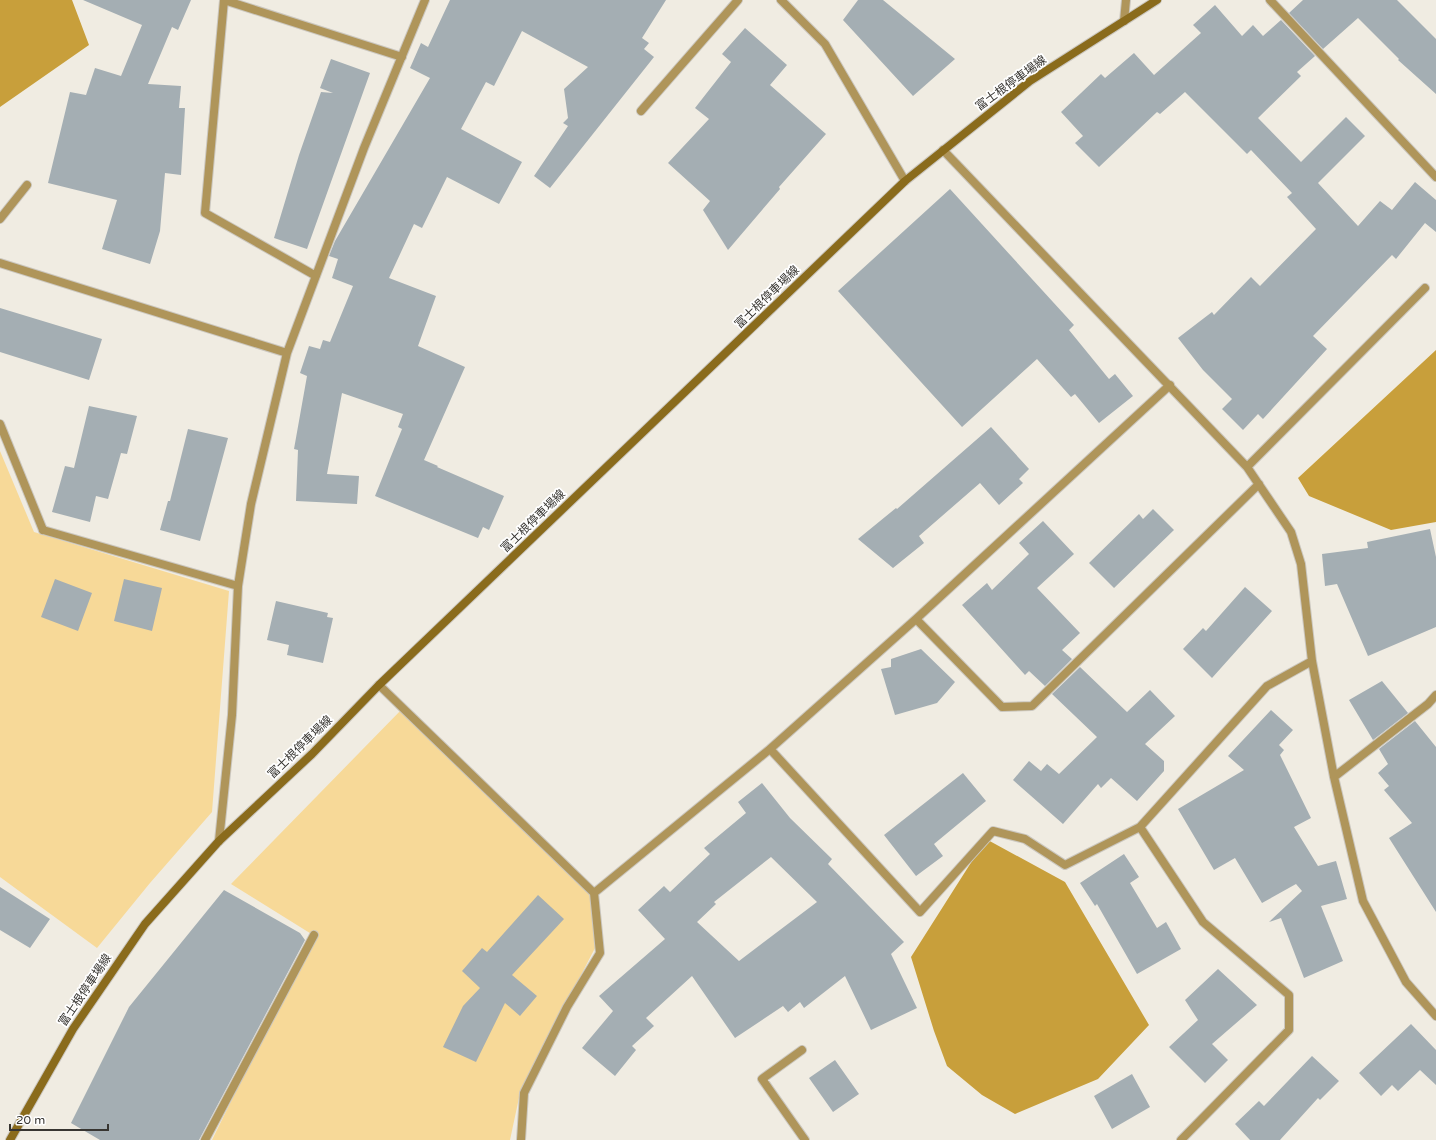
<svg xmlns="http://www.w3.org/2000/svg" width="1436" height="1140" font-family="'Varela Round','Noto Sans JP',sans-serif">
  <style>
    .green { fill: #f7d998 }
    .forest { fill: #c89f3b }
    .building { fill: #a4aeb3; fill-rule: evenodd }
    .lines { fill: none; stroke-linecap: round; stroke-linejoin: round }
    .lane-casing { stroke: #cbc7bf; stroke-width: 10 }
    .street-casing { stroke: #cbc7bf; stroke-width: 10 }
    .secondary-casing { stroke: #cbc7bf; stroke-width: 10 }
    .lane { stroke: #af955a; stroke-width: 8 }
    .street { stroke: #af955a; stroke-width: 8 }
    .secondary { stroke: #8a6b1c; stroke-width: 8 }
    .labels { text-anchor: middle; stroke-width: 3.5; stroke-linejoin: round; paint-order: stroke }
    .street-label { font-size: 12px; fill: #373531; stroke: #fff }
  </style>
  <rect width="100%" height="100%" fill="#f0ece2"/>
  <!-- green -->
  <path class="green" d="M 0,451 L 34,532 L 229,591 L 212,812 L 150,883 L 97,948 L 0,877 Z
    M 403,708 L 594,893 L 595,948 L 520,1093 L 510,1140 L 212,1140 L 313,935 L 231,884 Z"/>
  <!-- forest -->
  <path class="forest" d="M 0,0 L 72,0 L 89,45 L 0,107 Z
    M 1436,350 L 1436,522 L 1391,530 L 1309,496 L 1298,478 Z
    M 986,839 L 1065,882 L 1149,1025 L 1098,1079 L 1015,1114 L 982,1095 L 947,1066 L 934,1031 L 911,957 Z"/>
  <!-- building -->
  <path class="building" d="M 83,0 L 191,0 L 178,30 L 172,27 L 148,84 L 181,86 L 179,108 L 185,108 L 181,175 L 165,173 L 160,231 L 150,264 L 102,249 L 117,200 L 48,183 L 70,92 L 86,95 L 95,68 L 121,76 L 142,25 Z
    M 450,0 L 666,0 L 642,38 L 649,43 L 644,49 L 654,57 L 550,188 L 534,176 L 568,126 L 563,123 L 568,118 L 564,89 L 588,67 L 522,31 L 494,86 L 486,82 L 461,129 L 522,162 L 499,204 L 447,177 L 422,228 L 414,224 L 389,278 L 436,296 L 418,346 L 465,367 L 424,460 L 438,466 L 437,467 L 504,496 L 489,530 L 483,527 L 478,538 L 375,496 L 402,429 L 398,427 L 403,414 L 342,393 L 327,474 L 359,476 L 357,504 L 296,501 L 298,450 L 294,449 L 307,376 L 300,373 L 309,346 L 320,349 L 323,340 L 330,342 L 353,286 L 332,278 L 338,259 L 329,256 L 335,241 L 430,78 L 410,68 L 421,43 L 428,47 Z
    M 858,0 L 883,0 L 955,59 L 913,96 L 843,20 Z
    M 1303,0 L 1397,0 L 1436,39 L 1436,94 L 1398,60 L 1399,59 L 1358,18 L 1323,49 L 1289,13 Z
    M 1215,5 L 1242,36 L 1253,25 L 1263,36 L 1281,20 L 1315,56 L 1297,72 L 1301,76 L 1258,118 L 1301,162 L 1346,117 L 1365,136 L 1318,183 L 1358,226 L 1380,201 L 1392,210 L 1415,182 L 1436,200 L 1436,232 L 1425,223 L 1396,259 L 1392,255 L 1313,336 L 1327,349 L 1263,419 L 1258,414 L 1243,430 L 1222,409 L 1232,399 L 1203,370 L 1178,338 L 1212,312 L 1214,315 L 1251,277 L 1260,286 L 1316,229 L 1287,197 L 1292,193 L 1251,150 L 1247,154 L 1185,92 L 1160,114 L 1157,112 L 1099,167 L 1075,143 L 1083,136 L 1061,112 L 1101,74 L 1105,78 L 1134,53 L 1154,75 L 1201,33 L 1193,25 Z
    M 745,28 L 787,65 L 770,85 L 826,134 L 779,187 L 780,189 L 728,250 L 703,210 L 710,201 L 668,163 L 709,119 L 695,108 L 731,62 L 722,54 Z
    M 331,59 L 370,73 L 307,249 L 274,238 L 299,155 L 321,92 L 333,93 L 320,88 Z
    M 950,189 L 1074,325 L 1069,330 L 1109,379 L 1115,374 L 1133,396 L 1099,423 L 1075,394 L 1071,397 L 1037,359 L 962,427 L 838,291 Z
    M 0,308 L 102,339 L 89,380 L 0,352 Z
    M 89,406 L 137,416 L 127,454 L 121,453 L 108,499 L 96,496 L 90,522 L 52,512 L 65,466 L 74,468 Z
    M 991,427 L 1029,469 L 1019,479 L 1023,483 L 999,505 L 980,483 L 919,536 L 924,543 L 893,568 L 858,539 L 896,508 L 897,509 Z
    M 188,429 L 228,438 L 200,541 L 160,530 L 168,501 L 170,501 Z
    M 1153,509 L 1174,530 L 1114,588 L 1089,563 L 1139,514 L 1143,519 Z
    M 1043,521 L 1074,554 L 1037,588 L 1080,633 L 1062,650 L 1072,659 L 1045,686 L 1029,671 L 1025,675 L 962,605 L 987,583 L 992,590 L 1029,554 L 1019,543 Z
    M 1430,529 L 1436,557 L 1436,627 L 1368,656 L 1337,584 L 1325,586 L 1322,554 L 1368,548 L 1367,542 Z
    M 55,579 L 92,593 L 78,631 L 41,617 Z
    M 124,579 L 162,588 L 152,631 L 114,621 Z
    M 1245,587 L 1272,611 L 1212,678 L 1183,649 L 1203,628 L 1206,631 Z
    M 276,601 L 328,613 L 327,617 L 333,618 L 323,663 L 287,655 L 289,645 L 267,640 Z
    M 921,649 L 955,682 L 937,703 L 895,715 L 881,669 L 891,667 L 891,659 Z
    M 1080,667 L 1127,712 L 1150,690 L 1175,716 L 1145,744 L 1164,761 L 1164,771 L 1137,801 L 1111,778 L 1101,788 L 1098,784 L 1063,824 L 1013,780 L 1029,761 L 1041,771 L 1047,764 L 1059,774 L 1097,737 L 1052,694 Z
    M 1382,681 L 1408,713 L 1373,740 L 1349,700 Z
    M 1271,710 L 1293,730 L 1279,745 L 1284,750 L 1280,755 L 1311,818 L 1294,827 L 1318,866 L 1336,861 L 1347,899 L 1321,906 L 1343,961 L 1304,978 L 1281,918 L 1269,922 L 1302,891 L 1296,884 L 1262,903 L 1235,858 L 1214,870 L 1178,809 L 1244,770 L 1228,756 Z
    M 1415,721 L 1436,747 L 1436,912 L 1389,838 L 1412,823 L 1384,790 L 1389,786 L 1378,773 L 1388,764 L 1379,749 Z
    M 963,773 L 986,801 L 934,844 L 943,856 L 916,876 L 884,835 Z
    M 762,783 L 790,818 L 832,859 L 828,864 L 904,942 L 891,954 L 917,1008 L 871,1030 L 845,976 L 804,1008 L 800,1002 L 788,1012 L 783,1006 L 735,1038 L 692,976 L 646,1018 L 654,1026 L 632,1046 L 636,1050 L 615,1076 L 582,1048 L 613,1011 L 599,996 L 665,939 L 638,910 L 664,886 L 670,892 L 710,854 L 704,848 L 746,813 L 738,802 ZM 771,857 L 817,902 L 739,961 L 697,922 L 716,904 L 714,902 Z
    M 1124,854 L 1139,877 L 1130,883 L 1157,928 L 1166,922 L 1181,949 L 1137,974 L 1097,904 L 1095,906 L 1080,883 Z
    M 0,887 L 50,919 L 30,948 L 0,930 Z
    M 224,890 L 300,933 L 305,940 L 199,1140 L 100,1140 L 71,1123 L 129,1007 Z
    M 538,895 L 564,919 L 512,975 L 537,996 L 520,1016 L 505,1003 L 476,1062 L 443,1047 L 463,1006 L 480,988 L 462,971 L 482,948 L 487,952 Z
    M 1218,969 L 1257,1005 L 1212,1044 L 1228,1060 L 1205,1083 L 1169,1047 L 1198,1020 L 1185,1000 Z
    M 1411,1024 L 1436,1050 L 1436,1085 L 1420,1070 L 1398,1091 L 1392,1085 L 1381,1096 L 1359,1073 Z
    M 1312,1056 L 1339,1081 L 1320,1100 L 1318,1098 L 1280,1140 L 1250,1140 L 1235,1124 L 1259,1101 L 1264,1106 Z
    M 835,1060 L 859,1094 L 833,1112 L 809,1078 Z
    M 1132,1074 L 1150,1107 L 1112,1129 L 1094,1096 Z"/>
  <g class="lines">
    <!-- lane casing -->
    <g class="lane-casing">
      <path id="lane" d="M 0,219 L 27,185
        M 0,424 L 43,530
        M 205,1140 L 314,935"/>
    </g>
    <!-- street casing -->
    <g class="street-casing">
      <path id="street" d="M 781,0 L 825,44 L 905,181
        M 1270,0 L 1436,177
        M 1124,21 L 1126,0
        M 641,111 L 738,0
        M 943,150 L 1247,467 L 1291,532 L 1301,564 L 1312,661 L 1334,777 L 1363,901 L 1406,982 L 1436,1016
        M 0,263 L 287,353
        M 316,276 L 205,213 L 224,0 L 402,57
        M 1247,467 L 1425,288
        M 43,530 L 238,586
        M 916,619 L 1002,707 L 1032,706 L 1259,484
        M 379,685 L 594,893 L 600,953 L 567,1007 L 524,1093 L 521,1140
        M 770,749 L 920,912 L 993,831 L 1025,839 L 1065,865 L 1140,827
        M 1334,777 L 1428,704 L 1436,695
        M 219,841 L 232,715 L 238,586 L 251,504 L 287,353 L 364,148 L 425,0
        M 594,893 L 770,749 L 916,619 L 1170,385
        M 802,1050 L 762,1079 L 805,1140
        M 1181,1140 L 1289,1030 L 1289,995 L 1203,922 L 1140,827 L 1267,686 L 1312,661"/>
    </g>
    <!-- secondary casing -->
    <g class="secondary-casing">
      <path id="secondary" d="M 10,1140 L 73,1029 L 145,924 L 219,841 L 312,754 L 379,685 L 905,181 L 1030,81 L 1157,0"/>
    </g>
    <!-- lane -->
    <use href="#lane" class="lane"/>
    <!-- street -->
    <use href="#street" class="street"/>
    <!-- secondary -->
    <use href="#secondary" class="secondary"/>
  </g>
  <g class="labels">
    <!-- street labels -->
    <g class="street-label">
      <text transform="translate(1011 83) rotate(-36)" y="4">富士根停車場線</text>
      <text transform="translate(767 297) rotate(-44)" y="4">富士根停車場線</text>
      <text transform="translate(533 521) rotate(-44)" y="4">富士根停車場線</text>
      <text transform="translate(300 747) rotate(-44)" y="4">富士根停車場線</text>
      <text transform="translate(85 990) rotate(-56)" y="4">富士根停車場線</text>
    </g>
  </g>
  <!-- scale -->
  <path d="M10 1124v6h98v-6" fill="none" stroke="#373531" stroke-width="2"/>
  <text x="16" y="1124" font-size="12" fill="#373531" stroke="#ffffff" stroke-width="3" paint-order="stroke">20 m</text>
</svg>
